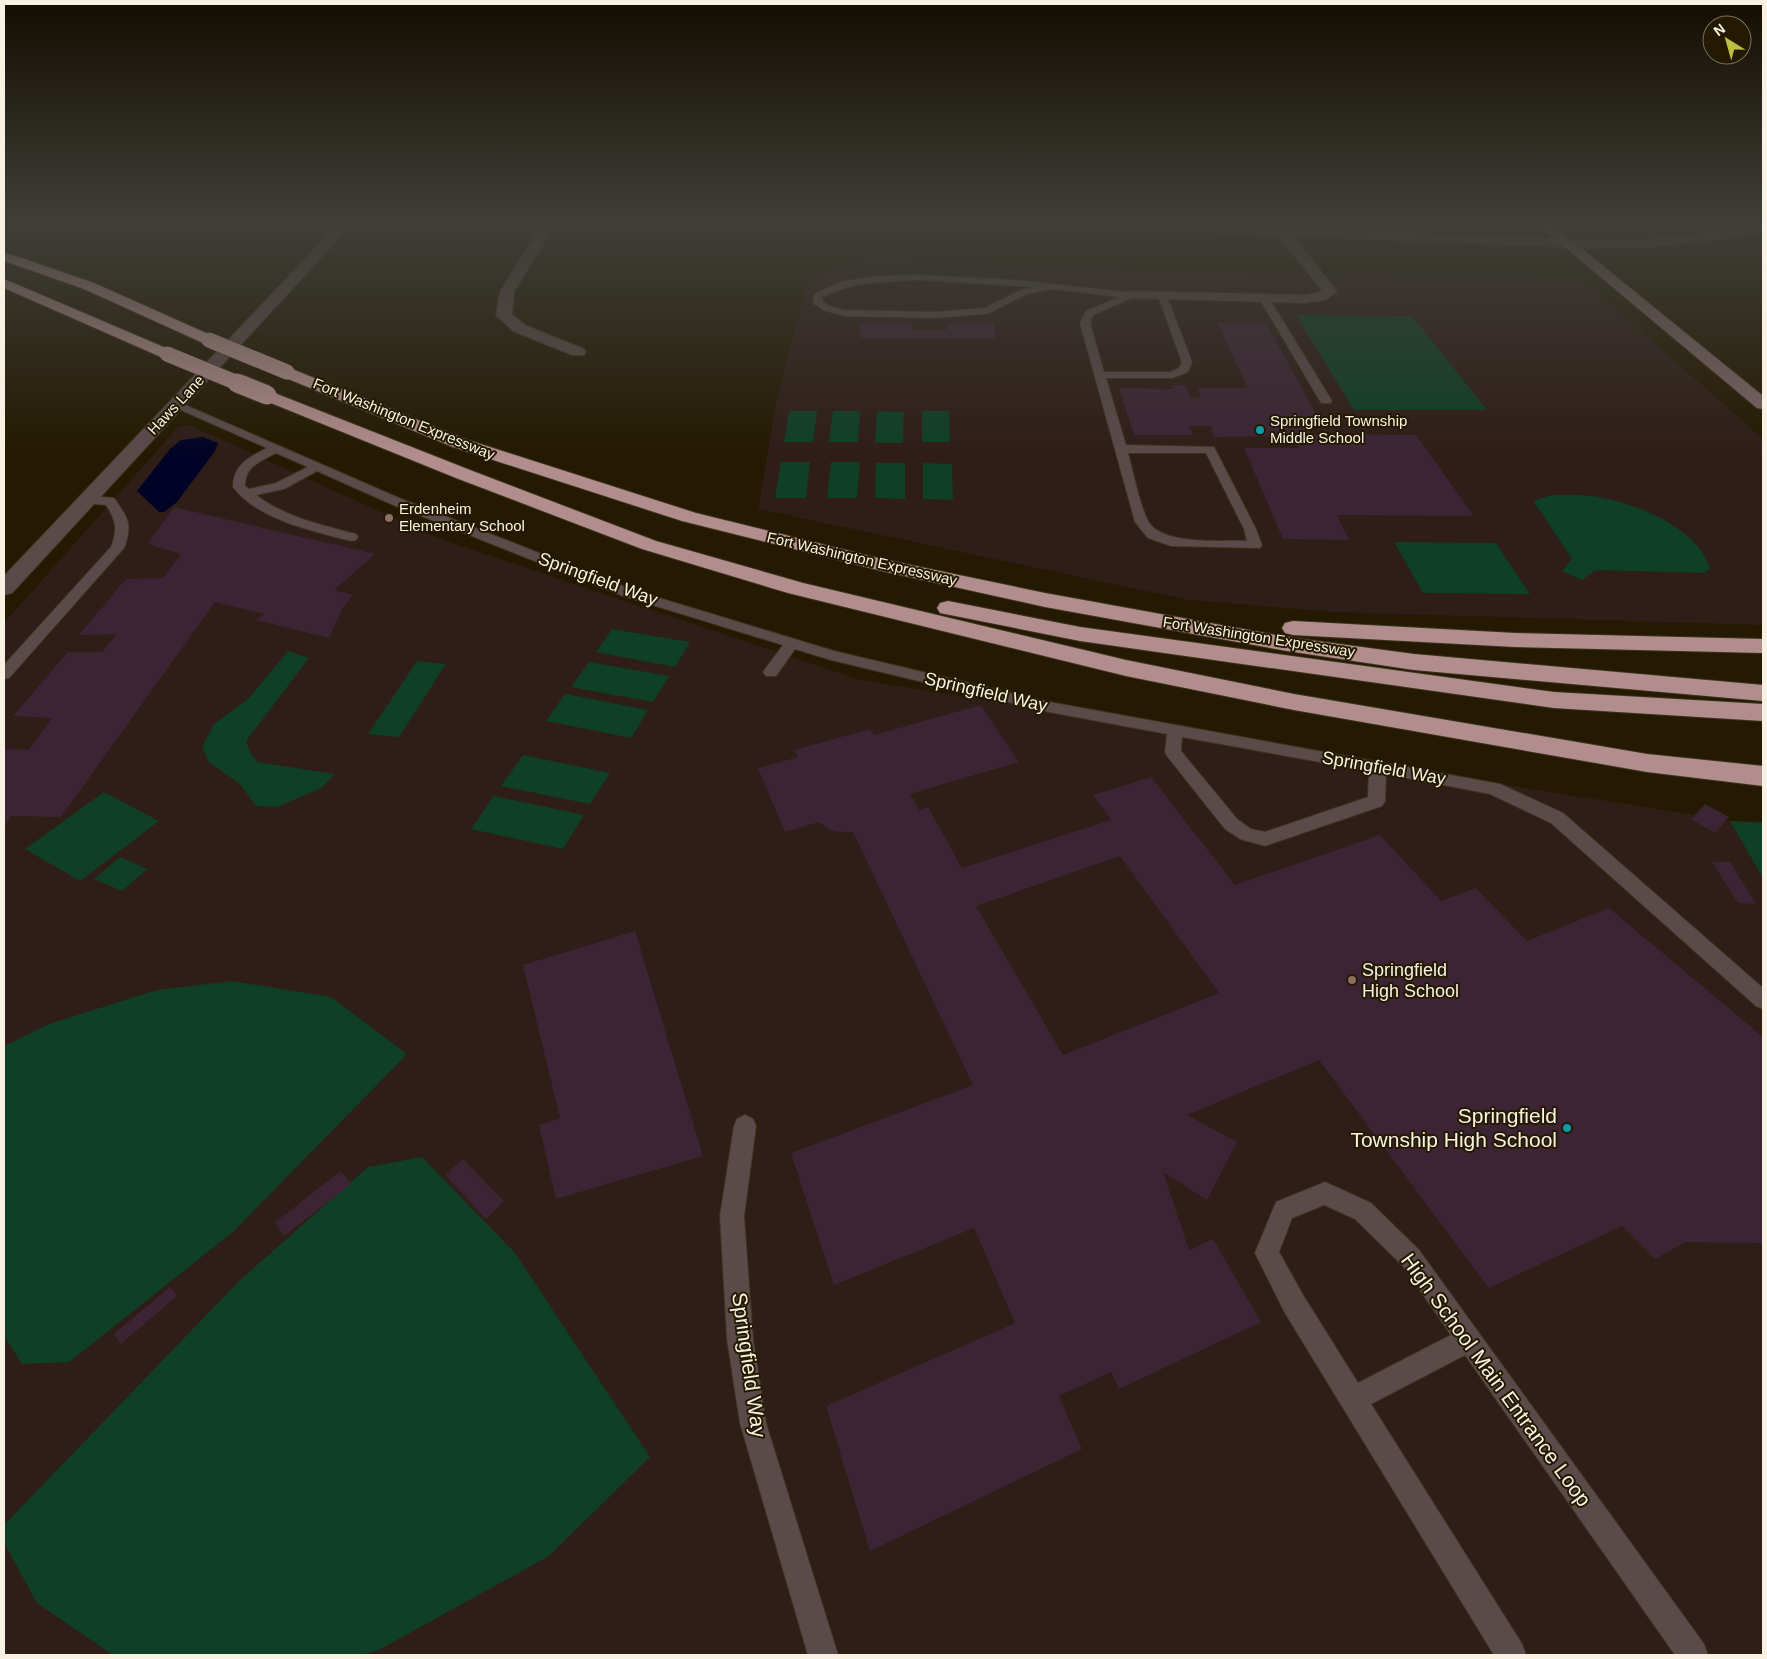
<svg xmlns="http://www.w3.org/2000/svg" width="1767" height="1659" font-family="Arial,sans-serif">
  <style>
    .education { fill: #2f1d18 }
    .green { fill: #0f3f27 }
    .water { fill: #000325 }
    .building { fill: #3c2434; fill-rule: evenodd }
    .lines { fill: none; stroke-linecap: round; stroke-linejoin: round }
    .lane-casing { stroke: #3e341c; stroke-width: 2 }
    .street-casing { stroke: #3e341c; stroke-width: 2 }
    .secondary-casing { stroke: #3e341c; stroke-width: 2 }
    .highway-casing { stroke: #3e341c; stroke-width: 2 }
    .lane { fill: #5a4b4b; fill-rule: evenodd }
    .street { fill: #5a4b4b; fill-rule: evenodd }
    .secondary { fill: #7d6666; fill-rule: evenodd }
    .highway { fill: #b18d8d; fill-rule: evenodd }
    .highway-bridge-far1-casing { stroke: #3e341c; stroke-width: 16; stroke-linecap: butt }
    .highway-bridge-casing { stroke: #3e341c; stroke-width: 21; stroke-linecap: butt }
    .highway-bridge-far1 { stroke: #b18d8d; stroke-width: 15 }
    .highway-bridge { stroke: #b18d8d; stroke-width: 19 }
    .culture-dot { fill: #0f9aa8; stroke: #241a01; stroke-width: 2 }
    .education-dot { fill: #8d6e63; stroke: #241a01; stroke-width: 2 }
    .labels { text-anchor: middle; stroke-width: 4; stroke-linejoin: round; paint-order: stroke }
    .far-street-label { font-size: 15px; fill: #f9f2e2; stroke: #241a01 }
    .far-poi-label { font-size: 15px; fill: #f9f2e2; stroke: #241a01; text-anchor: start }
    .street-label { font-size: 18px; fill: #f9f2e2; stroke: #241a01 }
    .poi-label { font-size: 18px; fill: #f9f2e2; stroke: #241a01; text-anchor: start }
    .near-poi-label { font-size: 21px; fill: #f9f2e2; stroke: #241a01; text-anchor: end }
    .near-street-label { font-size: 21px; fill: #f9f2e2; stroke: #241a01 }
  </style>
  <rect width="100%" height="100%" fill="#241a01"/>
  <!-- education -->
  <path class="education" d="M 870,255 L 1164,271 L 1578,276 L 1763,439 L 1763,625 L 1331,612 L 1189,600 L 758,509 L 776,403 L 809,277 Z
    M 189,425 L 443,540 L 857,679 L 1730,821 L 1763,822 L 1763,1655 L 4,1655 L 4,623 L 178,427 Z"/>
  <!-- green -->
  <path class="green" d="M 1296,315 L 1412,316 L 1487,410 L 1354,410 Z
    M 789,411 L 817,411 L 813,442 L 784,442 Z
    M 833,411 L 860,411 L 858,442 L 829,442 Z
    M 877,411 L 904,412 L 903,443 L 875,443 Z
    M 922,411 L 949,411 L 950,442 L 922,442 Z
    M 781,462 L 810,462 L 806,498 L 775,498 Z
    M 831,462 L 860,462 L 857,498 L 827,498 Z
    M 876,463 L 905,463 L 905,499 L 875,498 Z
    M 923,463 L 952,464 L 953,500 L 923,499 Z
    M 1552,495 C 1565,495 1578,494 1591,496 C 1631,501 1698,526 1710,569 L 1704,573 L 1595,570 L 1582,580 L 1562,571 L 1572,559 L 1534,502 L 1536,500 Z
    M 1394,542 L 1496,543 L 1530,594 L 1423,593 Z
    M 612,629 L 690,642 L 675,667 L 596,652 Z
    M 288,651 L 309,658 L 246,741 L 250,752 L 257,762 L 335,774 L 321,788 L 277,807 L 256,806 L 240,784 L 209,762 L 202,747 L 214,724 L 249,698 Z
    M 417,661 L 446,664 L 399,737 L 368,734 Z
    M 589,662 L 669,676 L 653,702 L 571,687 Z
    M 565,694 L 648,710 L 631,738 L 546,721 Z
    M 523,755 L 610,773 L 590,804 L 501,786 Z
    M 104,792 L 159,821 L 80,881 L 25,849 Z
    M 494,796 L 584,815 L 563,849 L 471,829 Z
    M 1730,821 L 1763,823 L 1763,878 Z
    M 120,857 L 147,869 L 122,891 L 94,879 Z
    M 232,981 L 331,997 L 407,1054 L 233,1232 L 69,1362 L 22,1364 L 4,1336 L 4,1046 L 49,1024 L 157,990 Z
    M 422,1157 L 515,1253 L 650,1457 L 549,1556 L 377,1651 L 359,1655 L 113,1655 L 37,1603 L 4,1543 L 4,1525 L 239,1281 L 368,1167 Z"/>
  <!-- water -->
  <path class="water" d="M 203,437 L 218,443 L 215,451 L 177,502 L 164,512 L 159,512 L 137,491 L 170,449 L 181,440 Z"/>
  <!-- building -->
  <path class="building" d="M 860,323 L 912,323 L 912,330 L 948,330 L 947,323 L 994,323 L 996,339 L 859,338 Z
    M 1217,323 L 1266,323 L 1321,423 L 1303,423 L 1311,434 L 1416,435 L 1474,516 L 1337,515 L 1349,540 L 1283,539 L 1244,448 L 1299,448 L 1294,436 L 1213,437 L 1211,426 L 1189,426 L 1193,435 L 1134,435 L 1119,388 L 1173,389 L 1172,385 L 1186,385 L 1191,398 L 1201,398 L 1197,388 L 1248,388 Z
    M 174,507 L 375,554 L 334,590 L 353,595 L 343,607 L 329,638 L 256,620 L 264,614 L 215,602 L 61,817 L 11,816 L 4,827 L 4,749 L 29,750 L 52,718 L 13,716 L 68,652 L 102,652 L 117,634 L 79,635 L 126,579 L 163,578 L 181,554 L 148,544 Z
    M 981,705 L 1019,762 L 910,794 L 919,810 L 928,807 L 962,868 L 1111,820 L 1093,795 L 1151,777 L 1235,885 L 1380,835 L 1441,901 L 1476,888 L 1527,941 L 1609,908 L 1763,1037 L 1763,1243 L 1685,1242 L 1655,1259 L 1622,1226 L 1489,1288 L 1319,1060 L 1187,1115 L 1237,1142 L 1207,1200 L 1163,1172 L 1189,1250 L 1213,1239 L 1261,1322 L 1119,1389 L 1111,1372 L 1059,1396 L 1082,1449 L 870,1551 L 826,1406 L 1015,1323 L 974,1228 L 834,1285 L 791,1153 L 973,1085 L 853,832 L 841,832 L 830,830 L 819,822 L 785,832 L 758,768 L 798,757 L 794,750 L 870,729 L 874,735 ZM 1120,856 L 1219,993 L 1063,1055 L 976,906 Z
    M 1705,804 L 1729,817 L 1715,833 L 1691,819 Z
    M 1712,862 L 1730,862 L 1756,904 L 1738,903 Z
    M 635,931 L 703,1156 L 556,1199 L 539,1125 L 560,1118 L 523,965 Z
    M 463,1159 L 504,1201 L 486,1219 L 445,1175 Z
    M 341,1171 L 351,1184 L 284,1236 L 275,1222 Z
    M 170,1287 L 177,1296 L 121,1344 L 114,1334 Z"/>
  <g class="lines">
    <!-- lane casing -->
    <g class="lane-casing">
      <path id="lane" d="M 918,275 L 1016,280 L 1134,293 L 1134,297 L 1093,315 L 1090,323 L 1104,372 L 1170,372 L 1179,368 L 1182,362 L 1158,296 L 1163,293 L 1166,294 L 1192,362 L 1188,372 L 1172,378 L 1106,378 L 1126,445 L 1214,447 L 1256,529 L 1262,545 L 1260,548 L 1171,546 L 1148,538 L 1135,522 L 1080,323 L 1086,311 L 1119,297 L 1053,289 L 1027,294 L 987,314 L 935,318 L 844,316 L 823,310 L 813,303 L 814,294 L 840,282 L 875,276 ZM 918,280 L 1034,287 L 1021,290 L 985,308 L 935,312 L 844,310 L 829,306 L 823,302 L 822,297 C 855,281 883,282 918,280 ZM 1128,453 L 1206,453 L 1244,529 L 1247,541 C 1222,540 1158,546 1147,519 C 1138,499 1134,474 1128,453 Z
        M 1264,295 L 1269,298 L 1332,401 L 1330,403 L 1322,403 L 1320,401 L 1259,298 Z
        M 176,401 L 399,498 L 633,590 L 834,651 L 1049,702 L 1500,784 L 1563,813 L 1763,988 L 1763,1009 L 1756,1006 L 1551,823 L 1490,794 L 1386,774 L 1385,801 L 1382,806 L 1265,846 L 1240,839 L 1225,829 L 1167,756 L 1165,752 L 1167,734 L 1049,712 L 831,660 L 795,649 L 776,676 L 766,676 L 763,672 L 783,645 L 623,596 L 391,504 L 317,471 L 284,489 L 256,495 C 285,517 321,525 356,534 L 358,537 L 356,540 L 351,541 C 313,531 258,520 233,487 C 233,465 249,457 267,448 L 172,406 L 170,404 ZM 276,453 L 308,467 L 276,483 L 249,489 L 245,486 C 245,466 261,461 276,453 ZM 1182,737 L 1369,771 L 1368,797 L 1265,832 L 1251,829 L 1237,819 L 1181,751 Z
        M 89,496 L 114,498 C 128,518 133,524 124,548 L 9,678 L 4,679 L 4,665 L 111,547 C 118,529 116,520 106,505 L 85,503 L 83,500 L 85,497 Z
        M 745,1115 L 753,1119 L 756,1126 L 744,1216 L 753,1339 L 766,1423 L 838,1655 L 808,1655 L 740,1423 L 727,1339 L 720,1216 L 734,1126 L 737,1119 Z
        M 1325,1182 L 1371,1203 L 1419,1250 L 1704,1644 L 1708,1655 L 1675,1655 L 1465,1355 L 1371,1404 L 1522,1644 L 1526,1655 L 1494,1655 L 1285,1313 L 1255,1253 L 1276,1202 ZM 1324,1205 L 1355,1219 L 1403,1266 L 1451,1335 L 1358,1383 L 1303,1295 L 1279,1252 L 1292,1218 Z"/>
    </g>
    <!-- street casing -->
    <g class="street-casing">
      <path id="street" d="M 340,222 L 354,222 L 12,593 L 4,595 L 4,576 Z
        M 543,222 L 556,222 L 514,292 L 512,314 L 525,325 L 584,349 L 586,352 L 584,355 L 572,355 L 513,331 L 496,315 L 500,292 Z
        M 1121,222 L 1193,222 L 1282,228 L 1586,240 L 1648,239 L 1700,234 L 1763,224 L 1763,232 L 1700,242 L 1648,247 L 1586,248 L 1293,236 L 1337,291 L 1326,300 L 1304,303 L 1126,298 L 1124,295 L 1126,292 L 1131,291 L 1304,295 L 1317,293 L 1322,290 L 1278,236 L 1127,226 Z"/>
    </g>
    <!-- secondary casing -->
    <g class="secondary-casing">
      <path id="secondary" d="M 1535,222 L 1549,222 L 1763,396 L 1763,409 L 1757,408 Z"/>
    </g>
    <!-- highway casing -->
    <g class="highway-casing">
      <path id="highway" d="M 4,252 L 94,283 L 215,337 L 217,340 L 215,343 L 203,343 L 84,289 L 4,261 Z
        M 4,279 L 173,351 L 175,354 L 173,357 L 161,357 L 4,288 Z
        M 287,367 L 465,439 L 696,513 L 882,559 L 1045,593 L 1287,637 L 1414,654 L 1763,685 L 1763,701 L 1414,670 L 1287,651 L 1045,607 L 882,571 L 682,521 L 453,447 L 281,376 L 279,372 L 281,368 Z
        M 267,390 L 470,470 L 656,541 L 803,583 L 1126,660 L 1294,694 L 1647,754 L 1763,766 L 1763,786 L 1647,772 L 1294,710 L 1126,676 L 788,593 L 642,549 L 456,478 L 261,399 L 258,395 L 261,391 Z
        M 948,601 L 1080,627 L 1554,692 L 1763,704 L 1763,721 L 1554,708 L 1080,641 L 940,613 L 937,608 L 940,603 Z
        M 1293,621 L 1515,633 L 1763,639 L 1763,653 L 1515,647 L 1293,635 L 1285,633 L 1282,628 L 1285,623 Z"/>
    </g>
    <!-- lane -->
    <use href="#lane" class="lane"/>
    <!-- street -->
    <use href="#street" class="street"/>
    <!-- secondary -->
    <use href="#secondary" class="secondary"/>
    <!-- highway -->
    <use href="#highway" class="highway"/>
    <!-- highway-bridge-far1 casing -->
    <g class="highway-bridge-far1-casing">
      <path id="highway-bridge-far1" d="M 209,340 L 287,372
        M 167,354 L 240,384"/>
    </g>
    <!-- highway-bridge casing -->
    <g class="highway-bridge-casing">
      <path id="highway-bridge" d="M 237,383 L 267,395"/>
    </g>
    <!-- highway-bridge-far1 -->
    <use href="#highway-bridge-far1" class="highway-bridge-far1"/>
    <!-- highway-bridge -->
    <use href="#highway-bridge" class="highway-bridge"/>
  </g>
  <!-- sky -->
  <linearGradient id="sky" x2="0" y2="1"><stop stop-color="#140e01"/><stop offset="0.49" stop-color="#3f3e38"/><stop offset="1" stop-color="#3f3e38" stop-opacity="0"/></linearGradient>
  <rect width="1767" height="455" fill="url(#sky)"/>
  <!-- markers -->
  <g class="culture-dot">
    <circle cx="1260" cy="430" r="5"/>
    <circle cx="1567" cy="1128" r="5"/>
  </g>
  <g class="education-dot">
    <circle cx="389" cy="518" r="5"/>
    <circle cx="1352" cy="980" r="5"/>
  </g>
  <g class="labels">
    <!-- far-street labels -->
    <g class="far-street-label">
      <text transform="translate(176 405) rotate(-47)" y="5">Haws Lane</text>
      <text transform="translate(404 419) rotate(22)" y="5">Fort Washington Expressway</text>
      <text transform="translate(862 559) rotate(13)" y="5">Fort Washington Expressway</text>
      <text transform="translate(1259 637) rotate(9)" y="5">Fort Washington Expressway</text>
    </g>
    <!-- far-poi labels -->
    <g class="far-poi-label">
      <text x="1270" y="426">Springfield Township<tspan x="1270" dy="17">Middle School</tspan></text>
      <text x="399" y="514">Erdenheim<tspan x="399" dy="17">Elementary School</tspan></text>
    </g>
    <!-- street labels -->
    <g class="street-label">
      <text transform="translate(598 579) rotate(20)" y="6">Springfield Way</text>
      <text transform="translate(986 692) rotate(13)" y="6">Springfield Way</text>
      <text transform="translate(1384 768) rotate(10)" y="6">Springfield Way</text>
    </g>
    <!-- poi labels -->
    <g class="poi-label">
      <text x="1362" y="976">Springfield<tspan x="1362" dy="21">High School</tspan></text>
    </g>
    <!-- near-poi labels -->
    <g class="near-poi-label">
      <text x="1557" y="1123">Springfield<tspan x="1557" dy="24">Township High School</tspan></text>
    </g>
    <!-- near-street labels -->
    <g class="near-street-label">
      <text transform="translate(749 1365) rotate(82)" y="7">Springfield Way</text>
      <text transform="translate(1496 1380) rotate(54)" y="7">High School Main Entrance Loop</text>
    </g>
  </g>
  <!-- border -->
  <rect width="1767" height="1659" fill="none" stroke="#f9f2e2" stroke-width="10"/>
  <!-- north arrow -->
  <g transform="translate(1727 40) rotate(323)"><circle r="24" fill="#241a01" stroke="#79705b"/>
  <path d="M0-4L9 19L0 12L-9 19Z" fill="#bcbf43"/>
  <text y="-8" font-size="14" font-weight="bold" text-anchor="middle" fill="#f9f2e2">N</text>
  </g>
</svg>
